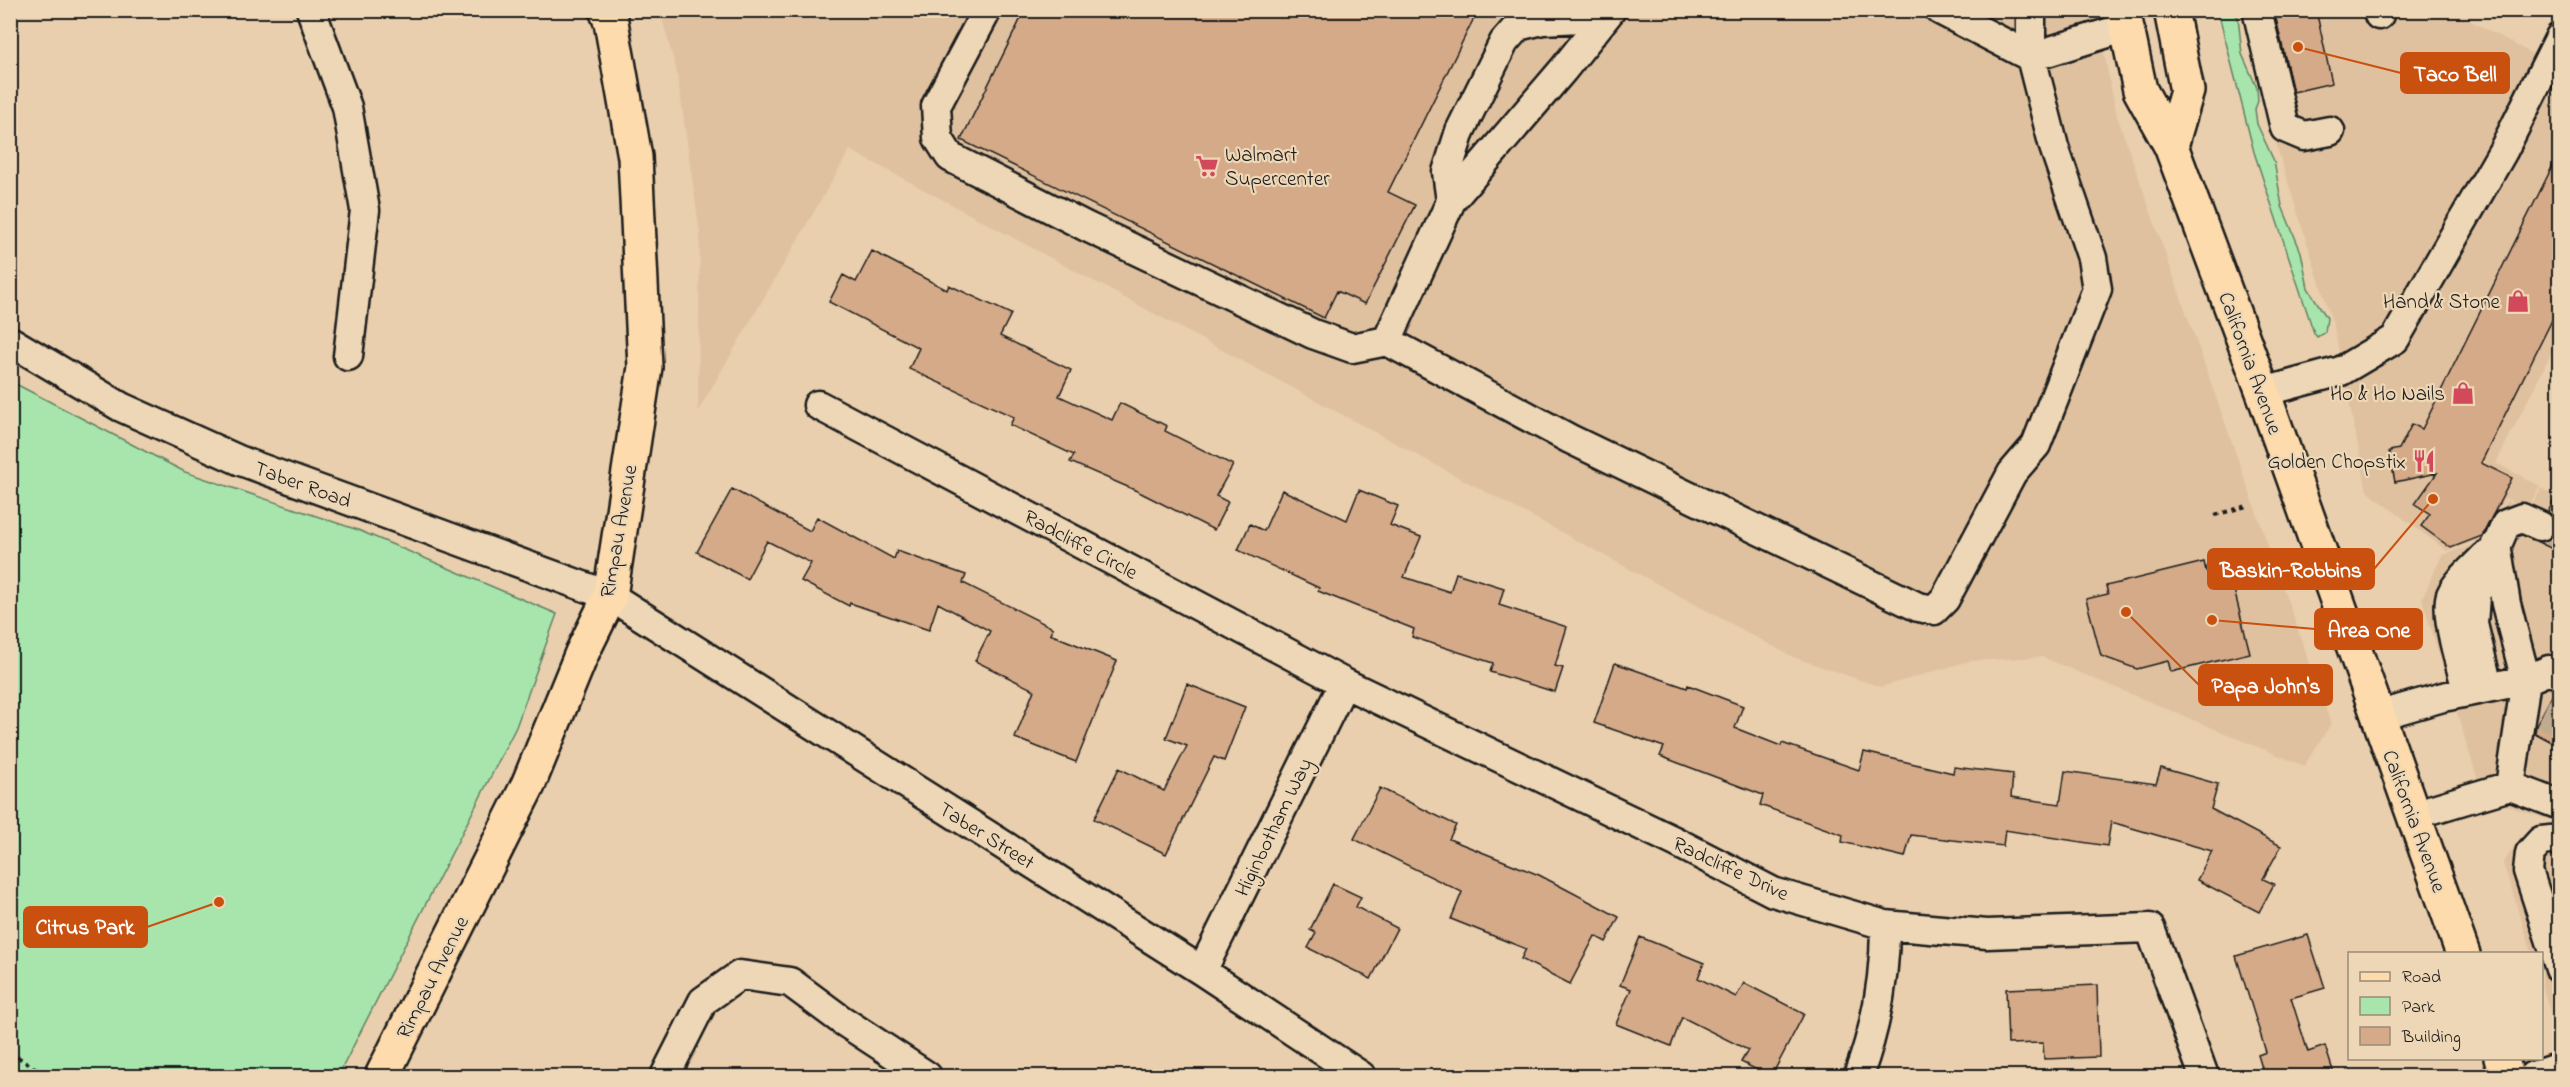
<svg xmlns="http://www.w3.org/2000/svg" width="2570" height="1087" font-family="'Indie Flower',sans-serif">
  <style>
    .built { fill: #dfc19f }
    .green { fill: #a7e5ad; stroke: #628064; stroke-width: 1.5 }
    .building { fill: #d5aa88; stroke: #1c1c1c; stroke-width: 1.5 }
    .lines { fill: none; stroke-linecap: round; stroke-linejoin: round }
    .minor-tunnel { stroke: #c0ab90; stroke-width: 28; stroke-dasharray: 28 14; stroke-linecap: butt }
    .minor-casing { stroke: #1c1c1c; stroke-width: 33 }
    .major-casing { stroke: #1c1c1c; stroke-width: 38 }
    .path { stroke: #1c1c1c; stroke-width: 4; stroke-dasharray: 4.5 4.5; stroke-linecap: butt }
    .minor { stroke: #edd7b6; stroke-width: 28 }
    .major { stroke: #fedbac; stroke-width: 33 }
    .labels { text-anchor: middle; stroke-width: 4.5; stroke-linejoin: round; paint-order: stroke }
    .poi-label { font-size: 21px; fill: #1c1c1c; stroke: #edd7b6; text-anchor: end }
    .street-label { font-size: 21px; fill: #1c1c1c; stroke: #edd7b6 }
    .leader { fill: none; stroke: #c9500e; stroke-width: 2 }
    .callout-dot { fill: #c9500e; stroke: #edd7b6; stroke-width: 2 }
    .callout { fill: #c9500e; stroke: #c9500e; stroke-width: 2 }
    .callout-label { font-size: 22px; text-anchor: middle; font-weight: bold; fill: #fff }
  </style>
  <rect width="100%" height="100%" fill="#e9cfad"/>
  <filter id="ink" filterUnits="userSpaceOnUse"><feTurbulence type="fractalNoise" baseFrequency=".0167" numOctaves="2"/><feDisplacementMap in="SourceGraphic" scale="12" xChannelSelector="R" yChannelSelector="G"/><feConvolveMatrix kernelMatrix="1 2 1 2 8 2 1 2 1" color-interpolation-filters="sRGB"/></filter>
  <g filter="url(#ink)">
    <!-- built -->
    <path class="built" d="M 660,11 L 2095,11 L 2117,116 L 2331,724 L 2304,766 L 2042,657 L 1969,661 L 1881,687 L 1793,657 L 850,150 L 698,411 L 700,233 L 677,72 Z
      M 2245,11 L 2452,11 L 2559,68 L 2559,338 L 2496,463 L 2540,486 L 2528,509 L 2505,498 L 2483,539 L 2447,551 L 2367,491 L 2335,331 L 2279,154 Z
      M 2542,488 L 2559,498 L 2559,823 L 2505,805 L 2487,810 L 2422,599 L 2442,555 L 2484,541 L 2506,500 L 2528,511 Z
      M 2547,823 L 2559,827 L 2559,1041 L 2542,985 L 2542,954 L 2532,953 L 2503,863 L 2520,838 Z"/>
    <!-- green -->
    <path class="green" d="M 2218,11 L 2230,11 L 2238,17 L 2242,54 L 2257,88 L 2258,101 L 2255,109 L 2257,124 L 2274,161 L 2282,206 L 2301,252 L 2308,288 L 2327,318 L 2325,332 L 2317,337 L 2314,333 L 2254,152 Z
      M 10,381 L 185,472 L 358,530 L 557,614 L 516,727 L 338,1076 L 11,1076 Z"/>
    <!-- building -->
    <path class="building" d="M 1025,10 L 1478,10 L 1388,192 L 1415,205 L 1365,304 L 1337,291 L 1324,318 L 961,140 Z
      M 2274,10 L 2316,10 L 2332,83 L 2293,92 Z
      M 2559,153 L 2559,306 L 2481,463 L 2512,478 L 2482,536 L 2451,548 L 2421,526 L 2430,514 L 2415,504 L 2437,473 L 2395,482 L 2389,451 L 2399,449 L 2412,424 L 2422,429 Z
      M 872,251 L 947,290 L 949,285 L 1011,314 L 1000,336 L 1071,370 L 1059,396 L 1112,420 L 1120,403 L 1167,426 L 1165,431 L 1233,465 L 1216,496 L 1228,502 L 1214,530 L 1137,491 L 1070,462 L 1074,455 L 1010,425 L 1014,417 L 909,369 L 919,348 L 829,302 L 843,275 L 856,282 Z
      M 732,489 L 810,531 L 817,517 L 894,559 L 897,551 L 966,575 L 963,583 L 1053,628 L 1050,634 L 1117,661 L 1076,762 L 1015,738 L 1034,690 L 975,661 L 990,631 L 938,603 L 929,630 L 850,603 L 849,606 L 801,581 L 811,563 L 767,541 L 747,579 L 697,552 Z
      M 2559,489 L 2559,552 L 2538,542 L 2549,540 L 2555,532 L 2556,524 L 2554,517 L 2548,512 Z
      M 1282,490 L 1347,520 L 1359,490 L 1398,506 L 1390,525 L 1421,537 L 1404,577 L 1450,592 L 1456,573 L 1504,588 L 1499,605 L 1567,627 L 1555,666 L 1563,668 L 1555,692 L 1490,672 L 1493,663 L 1412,637 L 1414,629 L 1318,591 L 1319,588 L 1238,550 L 1250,524 L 1264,531 Z
      M 2204,562 L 2206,571 L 2228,566 L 2250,653 L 2171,672 L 2168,661 L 2137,669 L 2101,656 L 2086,599 L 2108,594 L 2106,586 Z
      M 1615,663 L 1687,688 L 1688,685 L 1743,706 L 1735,728 L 1781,746 L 1782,743 L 1859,770 L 1864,752 L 1953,773 L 1954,767 L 2013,774 L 2011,797 L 2060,804 L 2065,771 L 2156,784 L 2161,768 L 2218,784 L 2211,809 L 2281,846 L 2263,879 L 2274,884 L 2259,912 L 2197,880 L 2212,851 L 2111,822 L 2107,846 L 2005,830 L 2003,846 L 1911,835 L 1905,857 L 1842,842 L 1843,835 L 1760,805 L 1763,795 L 1660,756 L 1664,747 L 1594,723 Z
      M 1187,684 L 1245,707 L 1224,761 L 1214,757 L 1166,854 L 1094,819 L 1119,768 L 1164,791 L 1187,746 L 1166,738 Z
      M 2555,690 L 2559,691 L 2559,746 L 2535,733 L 2536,726 Z
      M 1380,788 L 1456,825 L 1449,839 L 1539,875 L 1619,917 L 1606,942 L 1595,936 L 1570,984 L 1521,959 L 1526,949 L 1451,919 L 1462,892 L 1354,839 Z
      M 1333,884 L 1361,897 L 1356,907 L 1397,928 L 1371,979 L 1308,948 L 1316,933 L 1310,930 Z
      M 2308,935 L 2325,988 L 2291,998 L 2308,1052 L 2325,1046 L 2335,1077 L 2249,1077 L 2249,1073 L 2262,1068 L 2258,1055 L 2266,1052 L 2236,956 Z
      M 1640,937 L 1704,963 L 1698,978 L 1736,997 L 1744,983 L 1804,1014 L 1771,1077 L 1741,1062 L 1748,1050 L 1682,1017 L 1671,1046 L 1616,1024 L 1631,989 L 1620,985 Z
      M 2097,985 L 2099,1057 L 2044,1059 L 2043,1043 L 2008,1044 L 2006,989 Z"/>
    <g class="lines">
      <!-- minor-tunnel -->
      <path class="minor-tunnel" d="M 2540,526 L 2560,536
        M 2554,692 L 2560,695
        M 2543,713 L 2560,721"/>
      <!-- minor casing -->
      <g class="minor-casing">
        <path id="minor" d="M 311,10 L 347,107 L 365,210 L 348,356
          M 987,10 L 936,106 L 938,138 L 950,157 L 1087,227 L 1313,334 L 1352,348 L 1387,341 L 1570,439 L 1918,607 L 1934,610 L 1945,599 L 2012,473 L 2036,445 L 2097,289 L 2092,258 L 2054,147 L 2031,57 L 2127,27
          M 1940,10 L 2031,57 L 2031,10
          M 2257,10 L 2285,128 L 2304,136 L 2330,131
          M 2378,10 L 2379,15
          M 1451,201 L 1447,172 L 1460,131 L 1504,42 L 1518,26 L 1543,20 L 1579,18 L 1604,10
          M 10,341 L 121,407 L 241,461 L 610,596 L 1202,971 L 1361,1076
          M 1387,341 L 1451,201 L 1563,70 L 1611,10
          M 2263,392 L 2341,371 L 2395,339 L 2503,151 L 2560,37
          M 818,405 L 1344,683 L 1674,841 L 1773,892 L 1885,925 L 1987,934 L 2150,928 L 2204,1076
          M 2496,544 L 2506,604 L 2526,680
          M 2526,680 L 2549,670 L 2560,675
          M 2488,687 L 2473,624 L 2475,596 L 2506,524 L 2522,518 L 2540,526
          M 2468,692 C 2462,672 2444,614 2451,595 C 2457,581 2474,568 2485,556
          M 2377,716 L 2443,697 L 2526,680 L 2510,786
          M 2413,815 L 2510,786 L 2560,805
          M 2560,839 L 2541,841 L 2530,853 L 2528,871 L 2560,969
          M 1202,971 L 1344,683
          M 665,1076 L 703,1001 L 740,975 L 790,982 L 840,1019 L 927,1076
          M 1858,1076 C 1877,1026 1885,979 1885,925
          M 2533,1076 L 2560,1067"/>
      </g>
      <!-- major casing -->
      <g class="major-casing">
        <path id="major" d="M 2123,10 L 2140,90 L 2171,146 L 2263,392 L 2463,954
          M 2171,10 L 2187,91 L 2171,146
          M 2501,1058 L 2507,1076
          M 382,1076 L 528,785 L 582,653 L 610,596 L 645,367 L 635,157 L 611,22 L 606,10"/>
      </g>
      <!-- path -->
      <path class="path" d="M 2215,515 L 2247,506
        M 10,1052 L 47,1076"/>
      <!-- minor -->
      <use href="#minor" class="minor"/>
      <!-- major -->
      <use href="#major" class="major"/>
    </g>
  </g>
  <!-- icons -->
  <defs>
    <g id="supermarket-bare" transform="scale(1.8)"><path d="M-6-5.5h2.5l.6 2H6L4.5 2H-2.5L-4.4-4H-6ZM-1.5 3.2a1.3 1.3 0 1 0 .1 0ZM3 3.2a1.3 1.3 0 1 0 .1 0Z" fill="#d1495b" stroke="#edd7b6" stroke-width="2.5" paint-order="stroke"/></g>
    <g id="shop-bare" transform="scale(1.8)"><path d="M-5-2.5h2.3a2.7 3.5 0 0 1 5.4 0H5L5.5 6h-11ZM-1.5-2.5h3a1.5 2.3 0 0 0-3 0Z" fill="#d1495b" stroke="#edd7b6" stroke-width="2.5" paint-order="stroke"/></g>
    <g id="restaurant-bare" transform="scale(1.8)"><path d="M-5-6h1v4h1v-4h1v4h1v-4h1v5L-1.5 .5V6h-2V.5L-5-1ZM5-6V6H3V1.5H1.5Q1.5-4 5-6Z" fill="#d1495b" stroke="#edd7b6" stroke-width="2.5" paint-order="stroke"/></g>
  </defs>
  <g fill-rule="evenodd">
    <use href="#supermarket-bare" x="1207" y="166"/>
    <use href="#shop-bare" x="2518" y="301"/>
    <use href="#shop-bare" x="2463" y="393"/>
    <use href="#restaurant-bare" x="2424" y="461"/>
  </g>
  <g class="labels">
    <!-- poi labels -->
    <g class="poi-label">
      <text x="1225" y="161" text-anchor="start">Walmart<tspan x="1225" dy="24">Supercenter</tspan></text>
      <text x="2500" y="308">Hand &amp; Stone</text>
      <text x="2445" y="400">Ho &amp; Ho Nails</text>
      <text x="2406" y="468">Golden Chopstix</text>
    </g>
    <!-- street labels -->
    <g class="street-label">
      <text transform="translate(2251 363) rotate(70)" y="7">California Avenue</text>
      <text transform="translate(303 484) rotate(20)" y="7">Taber Road</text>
      <text transform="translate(618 531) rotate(-80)" y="7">Rimpau Avenue</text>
      <text transform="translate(1081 544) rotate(28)" y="7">Radcliffe Circle</text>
      <text transform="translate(2415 821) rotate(70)" y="7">California Avenue</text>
      <text transform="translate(1273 827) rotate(-64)" y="7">Higinbotham Way</text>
      <text transform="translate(987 835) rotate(32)" y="7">Taber Street</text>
      <text transform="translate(1731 868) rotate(25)" y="7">Radcliffe Drive</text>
      <text transform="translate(432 977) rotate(-63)" y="7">Rimpau Avenue</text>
    </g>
  </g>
  <!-- callouts -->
  <path class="leader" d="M2298 47L2401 73M2433 499L2374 569M2212 620L2315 629M2126 612L2199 685M219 902L147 927"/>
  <g class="callout-dot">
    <circle cx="2298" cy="47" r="6"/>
    <circle cx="2433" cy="499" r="6"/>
    <circle cx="2212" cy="620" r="6"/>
    <circle cx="2126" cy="612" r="6"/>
    <circle cx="219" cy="902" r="6"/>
  </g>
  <g class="callout">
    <rect x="2401" y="53" width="108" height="40" rx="6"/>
    <rect x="2208" y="549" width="166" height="40" rx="6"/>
    <rect x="2315" y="609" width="107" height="40" rx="6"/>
    <rect x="2199" y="665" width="133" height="40" rx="6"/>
    <rect x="24" y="907" width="123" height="40" rx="6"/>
  </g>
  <g class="callout-label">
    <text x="2455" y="81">Taco Bell</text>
    <text x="2291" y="577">Baskin-Robbins</text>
    <text x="2369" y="637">Area One</text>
    <text x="2266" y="693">Papa John's</text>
    <text x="85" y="934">Citrus Park</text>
  </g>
  <!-- margin -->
  <rect width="2570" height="1087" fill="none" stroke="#edd7b6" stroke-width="36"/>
  <rect x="18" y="18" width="2534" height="1051" fill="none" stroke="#1c1c1c" stroke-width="2" filter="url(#ink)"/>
  <!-- legend -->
  <rect x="2348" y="952" width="195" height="108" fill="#edd7b6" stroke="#998c78" stroke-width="1.5"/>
  <rect x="2360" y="972" width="30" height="9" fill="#fedbac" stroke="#998c78" stroke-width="1.5"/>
  <text x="2402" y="982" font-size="18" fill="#1c1c1c">Road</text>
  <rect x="2360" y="997" width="30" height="18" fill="#a7e5ad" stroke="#998c78" stroke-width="1.5"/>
  <text x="2402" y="1012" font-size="18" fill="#1c1c1c">Park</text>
  <rect x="2360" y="1027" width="30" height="18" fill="#d5aa88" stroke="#998c78" stroke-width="1.5"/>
  <text x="2402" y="1042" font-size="18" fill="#1c1c1c">Building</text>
</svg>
